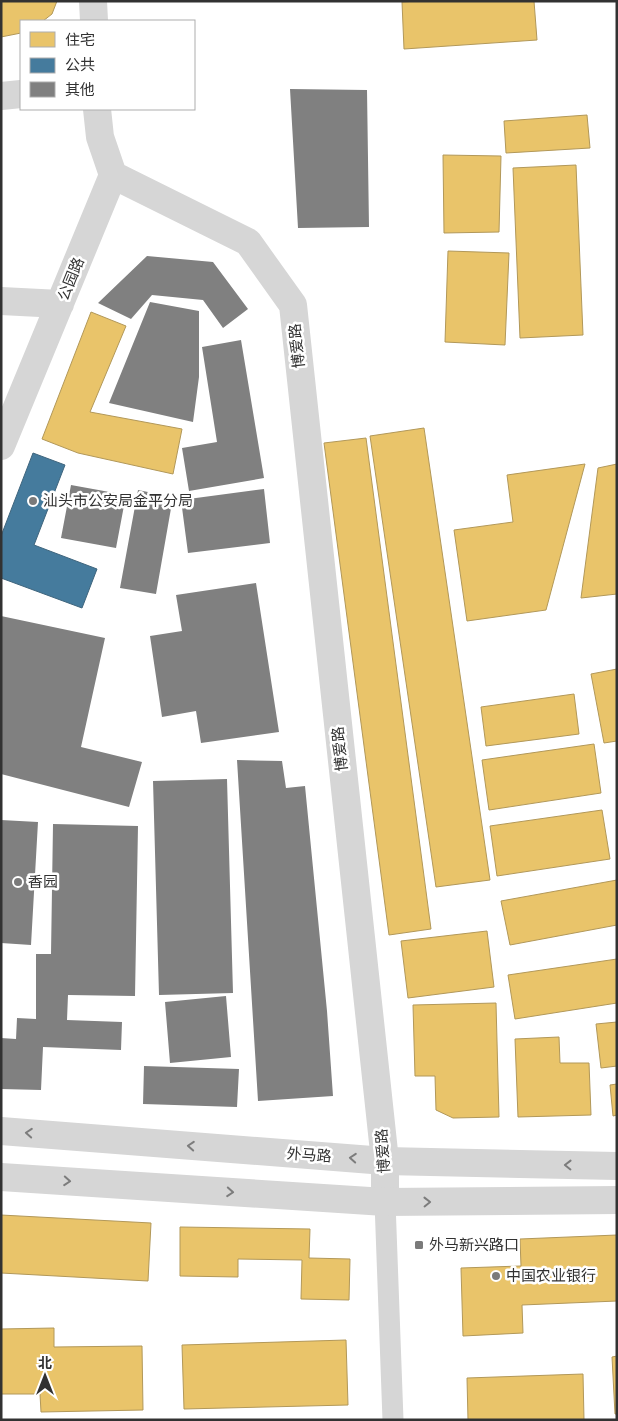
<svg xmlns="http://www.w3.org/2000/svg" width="618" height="1421" font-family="Helvetica,'Noto Sans SC',sans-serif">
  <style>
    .homes { fill: #e9c46a; stroke: #b29859 }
    .public { fill: #457b9d; stroke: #3f657d }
    .building { fill: #808080 }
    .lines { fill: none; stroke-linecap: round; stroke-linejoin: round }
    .pedestrian { stroke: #d6d6d6; stroke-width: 21 }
    .minor { stroke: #d6d6d6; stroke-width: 28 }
    .tertiary { stroke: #d6d6d6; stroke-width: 28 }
    .oneway { stroke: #7c7c7c }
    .poi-dot { fill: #7a7a7a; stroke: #fff; stroke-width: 2 }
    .labels { text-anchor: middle; stroke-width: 5; stroke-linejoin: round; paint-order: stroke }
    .street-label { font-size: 15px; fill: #323232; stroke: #fff }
    .poi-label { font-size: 15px; fill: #323232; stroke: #fff; text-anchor: start }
  </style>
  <rect width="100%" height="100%" fill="#fff"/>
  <!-- homes -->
  <path class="homes" d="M 1,1 L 57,1 L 52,14 L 43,21 L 21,21 L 21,33 L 1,37 Z
    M 417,1 L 534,1 L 537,40 L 404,49 L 402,2 Z
    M 587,115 L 590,148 L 506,153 L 504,121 Z
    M 443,155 L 501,156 L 499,232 L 444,233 Z
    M 576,165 L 583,335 L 520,338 L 513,168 Z
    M 448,251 L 509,253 L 505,345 L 445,342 Z
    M 91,312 L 126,326 L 90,412 L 182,429 L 173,474 L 78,453 L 42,439 Z
    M 424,428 L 490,880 L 436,887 L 370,436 Z
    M 366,438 L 431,929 L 389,935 L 324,443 Z
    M 585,464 L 546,610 L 467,621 L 454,530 L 513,522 L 507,475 Z
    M 617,464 L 617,594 L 581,598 L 598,468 Z
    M 617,669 L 617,741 L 604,743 L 591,674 Z
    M 574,694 L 579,734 L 486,746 L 481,707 Z
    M 594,744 L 601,793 L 489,810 L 482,760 Z
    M 602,810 L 610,859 L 497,876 L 490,826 Z
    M 617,880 L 617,925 L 510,945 L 501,901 Z
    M 487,931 L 494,987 L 408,998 L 401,941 Z
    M 617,959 L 617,1003 L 515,1019 L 508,975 Z
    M 496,1003 L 499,1117 L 453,1118 L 436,1110 L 435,1076 L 415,1076 L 413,1005 Z
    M 617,1022 L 617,1066 L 601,1068 L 596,1024 Z
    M 559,1037 L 560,1063 L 589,1063 L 591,1115 L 518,1117 L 515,1039 Z
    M 617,1084 L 617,1115 L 613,1116 L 610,1085 Z
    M 1,1215 L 151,1223 L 148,1281 L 1,1273 Z
    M 180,1227 L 310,1229 L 309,1258 L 350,1259 L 349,1300 L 301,1299 L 302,1260 L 238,1259 L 238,1277 L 180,1276 Z
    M 617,1235 L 617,1301 L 522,1305 L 523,1333 L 463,1336 L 461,1268 L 521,1266 L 520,1239 Z
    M 54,1328 L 54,1347 L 142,1346 L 143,1410 L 41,1412 L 40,1394 L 1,1394 L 1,1329 Z
    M 346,1340 L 348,1405 L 184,1409 L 182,1345 Z
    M 617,1356 L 617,1414 L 615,1414 L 612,1357 Z
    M 583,1374 L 584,1420 L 468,1420 L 467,1378 Z"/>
  <!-- public -->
  <path class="public" d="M 33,453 L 65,465 L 34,545 L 97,569 L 82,608 L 1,578 L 1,536 Z"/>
  <!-- building -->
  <path class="building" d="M 290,89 L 367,90 L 369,227 L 298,228 Z
    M 147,256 L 213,262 L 248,309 L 223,328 L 203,300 L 152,295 L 131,319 L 98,303 Z
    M 150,302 L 199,311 L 199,377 L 193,422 L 109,403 Z
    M 241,340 L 264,478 L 189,491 L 182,448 L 217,442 L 202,347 Z
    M 71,485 L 126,495 L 116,548 L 61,538 Z
    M 264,489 L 270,543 L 188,553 L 181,500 Z
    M 138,490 L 173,497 L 156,594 L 120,588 Z
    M 256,583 L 279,732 L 201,743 L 196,711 L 162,717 L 150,636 L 182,631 L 176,595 Z
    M 1,616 L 105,638 L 81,747 L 142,762 L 129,807 L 1,774 Z
    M 237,760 L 282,761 L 286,788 L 305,786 L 327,1011 L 333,1096 L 258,1101 Z
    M 227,779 L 233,993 L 159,995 L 153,781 Z
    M 1,820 L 38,822 L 31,945 L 1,943 Z
    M 53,824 L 138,826 L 135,996 L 68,995 L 67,1020 L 122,1022 L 121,1050 L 43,1047 L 41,1090 L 1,1089 L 1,1038 L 16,1039 L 17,1018 L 36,1019 L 36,954 L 51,954 Z
    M 226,996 L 231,1057 L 170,1063 L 165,1002 Z
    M 144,1066 L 239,1069 L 237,1107 L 143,1104 Z"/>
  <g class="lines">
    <!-- pedestrian -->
    <path class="pedestrian" d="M 385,1202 L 393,1420"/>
    <!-- minor -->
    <path class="minor" d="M 93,1 L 94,21
      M 1,96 L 21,94
      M 113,175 L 248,242 L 293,305 L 385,1161 L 385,1202
      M 1,301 L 60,304
      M 1,446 L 113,175 L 100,137 L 97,109"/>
    <!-- tertiary -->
    <path class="tertiary" d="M 1,1131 L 385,1161 L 617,1166
      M 1,1177 L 385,1202 L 617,1200"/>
  </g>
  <!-- one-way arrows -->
  <defs><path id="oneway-chevron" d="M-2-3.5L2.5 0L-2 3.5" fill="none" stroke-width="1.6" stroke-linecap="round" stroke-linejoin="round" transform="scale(1.25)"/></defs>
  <g class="oneway">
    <use href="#oneway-chevron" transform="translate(29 1133) rotate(-176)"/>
    <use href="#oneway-chevron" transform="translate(191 1146) rotate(-176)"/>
    <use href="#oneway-chevron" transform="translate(353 1158) rotate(-176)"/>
    <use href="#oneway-chevron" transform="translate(568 1165) rotate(-179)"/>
    <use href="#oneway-chevron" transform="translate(67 1181) rotate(4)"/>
    <use href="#oneway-chevron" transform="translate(230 1192) rotate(4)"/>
    <use href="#oneway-chevron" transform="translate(427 1202) rotate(-1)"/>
  </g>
  <!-- markers -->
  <g class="poi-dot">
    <circle cx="33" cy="501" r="5"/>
    <circle cx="18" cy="882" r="5"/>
    <rect x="414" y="1240" width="10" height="10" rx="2.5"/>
    <circle cx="496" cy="1276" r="5"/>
  </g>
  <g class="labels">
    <!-- street labels -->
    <g class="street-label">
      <text transform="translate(71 279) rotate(-68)" y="5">公园路</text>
      <text transform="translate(297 346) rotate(-96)" y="5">博爱路</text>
      <text transform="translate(340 749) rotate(-96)" y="5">博爱路</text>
      <text transform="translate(383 1151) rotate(-94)" y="5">博爱路</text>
      <text transform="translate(309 1155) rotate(4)" y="5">外马路</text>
    </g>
    <!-- poi labels -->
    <g class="poi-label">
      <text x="43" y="506">汕头市公安局金平分局</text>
      <text x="28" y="887">香园</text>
      <text x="429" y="1250">外马新兴路口</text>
      <text x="506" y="1281">中国农业银行</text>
    </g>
  </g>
  <!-- border -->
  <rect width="618" height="1421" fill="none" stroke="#323232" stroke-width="5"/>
  <!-- legend -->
  <rect x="20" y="20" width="175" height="90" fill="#ffffff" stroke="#adadad"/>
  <rect x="30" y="32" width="25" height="15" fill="#e9c46a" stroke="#adadad"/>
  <text x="65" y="45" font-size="15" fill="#323232">住宅</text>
  <rect x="30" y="58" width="25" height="15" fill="#457b9d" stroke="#adadad"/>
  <text x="65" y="70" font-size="15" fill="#323232">公共</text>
  <rect x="30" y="82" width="25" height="15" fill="#808080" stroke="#adadad"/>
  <text x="65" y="95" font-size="15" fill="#323232">其他</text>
  <!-- north arrow -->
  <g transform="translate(45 1376)" stroke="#ffffff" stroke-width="4" paint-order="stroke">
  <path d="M0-4L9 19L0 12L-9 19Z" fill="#323232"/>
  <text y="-8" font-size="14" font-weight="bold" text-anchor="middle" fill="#323232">北</text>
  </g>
</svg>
